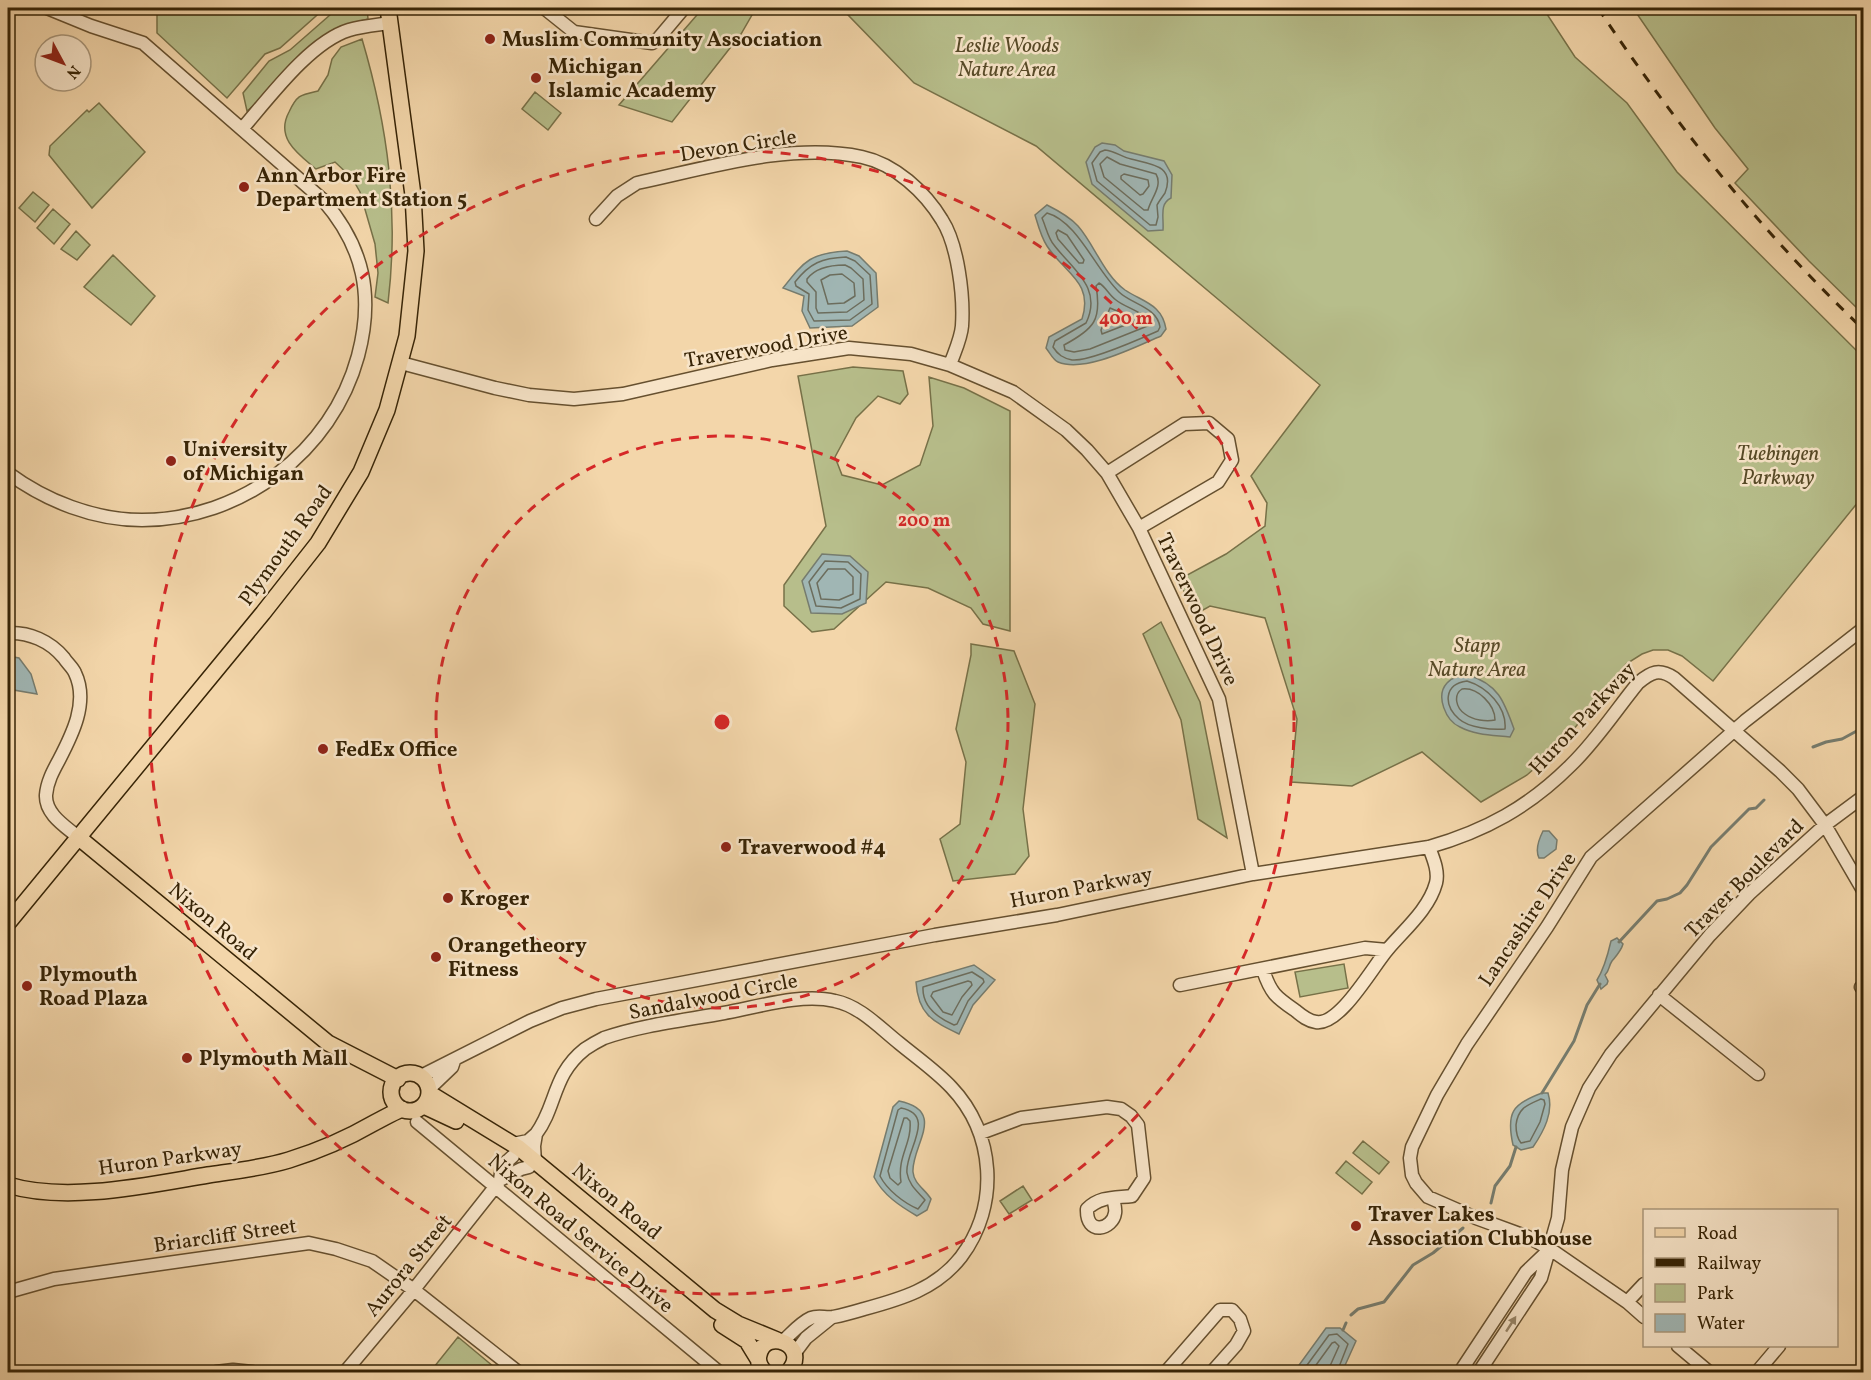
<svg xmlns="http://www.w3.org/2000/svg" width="1871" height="1380" font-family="Vollkorn,serif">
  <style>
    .green { fill: #b7be8b; stroke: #777148; stroke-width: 1.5 }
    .water { fill: #a0b6b4; stroke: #767c6e; stroke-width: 1.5 }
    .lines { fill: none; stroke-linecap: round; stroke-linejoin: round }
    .shore { stroke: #6c6d5d; stroke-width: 1.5 }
    .stream { stroke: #767c6e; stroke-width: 3 }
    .minor-casing { stroke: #66502f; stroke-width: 15 }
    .major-casing { stroke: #372406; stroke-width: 18 }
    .minor { stroke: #f7e4c8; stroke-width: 12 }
    .major { stroke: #f3d6aa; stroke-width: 15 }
    .rail { stroke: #372406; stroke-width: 3; stroke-dasharray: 10 10; stroke-linecap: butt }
    .oneway { fill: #978467 }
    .ring { fill: none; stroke: #d62828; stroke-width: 3; stroke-dasharray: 10 8 }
    .poi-dot { fill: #8f2418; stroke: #f7e4c8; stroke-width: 2 }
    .labels { text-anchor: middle; stroke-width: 5; stroke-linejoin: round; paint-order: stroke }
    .poi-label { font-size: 21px; font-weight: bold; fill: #372406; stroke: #f7e4c8; text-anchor: start }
    .park-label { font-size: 21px; font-style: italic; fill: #574a27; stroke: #f7e4c8 }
    .street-label { font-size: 21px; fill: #372406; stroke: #f7e4c8 }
    .centre { fill: #d62828; stroke: #f7e4c8; stroke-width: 3 }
    .ring-label { font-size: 18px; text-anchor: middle; font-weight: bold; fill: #d62828; stroke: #f7e4c8; stroke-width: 5; stroke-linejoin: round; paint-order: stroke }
  </style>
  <rect width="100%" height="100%" fill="#f3d6aa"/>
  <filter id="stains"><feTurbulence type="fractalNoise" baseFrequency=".00333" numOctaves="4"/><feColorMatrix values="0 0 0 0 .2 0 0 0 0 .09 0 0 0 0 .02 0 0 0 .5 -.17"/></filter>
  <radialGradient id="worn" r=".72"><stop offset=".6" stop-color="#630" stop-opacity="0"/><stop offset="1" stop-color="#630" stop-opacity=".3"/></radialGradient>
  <!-- green -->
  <path class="green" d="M 157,8 L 325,8 L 280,48 L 265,54 L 227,98 L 157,33 Z
    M 338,8 L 367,8 L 368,19 C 323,28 302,51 273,84 C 265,93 257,104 247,111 L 243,93 L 269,61 L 290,50 Z
    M 703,8 L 756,8 L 741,34 L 672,122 L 619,105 Z
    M 832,8 L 1543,8 L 1575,57 L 1627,103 L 1677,172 L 1863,357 L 1863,496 L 1713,681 L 1682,656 L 1668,650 L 1653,650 L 1642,654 L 1626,664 L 1565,740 L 1546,758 L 1527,775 L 1481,802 L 1422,752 L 1352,786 L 1291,782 L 1297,719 L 1265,618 L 1210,606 L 1196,614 L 1178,580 L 1226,554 L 1265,526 L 1267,503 L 1251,476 L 1320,385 L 1036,146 L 914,83 L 847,14 Z
    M 1633,8 L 1863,8 L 1863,314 L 1809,261 L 1735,183 L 1748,169 L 1715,128 Z
    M 362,39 C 388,127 399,211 388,303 L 375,297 L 378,273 L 375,244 L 360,192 L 352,178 L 335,162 L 316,169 C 298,154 275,138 289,112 C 297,95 300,95 318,91 L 328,75 L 332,59 L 341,47 Z
    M 535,92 L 561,113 L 548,130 L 522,109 Z
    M 99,103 L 145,152 L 92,208 L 49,155 L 50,146 L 87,110 L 89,112 Z
    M 33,192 L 49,205 L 35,222 L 19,208 Z
    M 53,209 L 70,224 L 54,244 L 37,228 Z
    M 76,231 L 90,245 L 77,260 L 61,249 Z
    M 113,255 L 155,296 L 131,325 L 84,287 Z
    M 853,367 L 903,371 L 908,394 L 900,404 L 878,396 L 856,418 L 835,457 L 842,475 L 882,485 L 920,465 L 933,426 L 929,377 L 964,388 L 1010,411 L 1010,631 L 983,624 L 971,608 L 928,588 L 886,582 L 834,629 L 812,632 L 784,606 L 784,585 L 826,526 L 798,376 Z
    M 1161,622 L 1200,702 L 1227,838 L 1198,819 L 1181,720 L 1143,634 Z
    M 971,644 L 1014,651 L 1035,704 L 1023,809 L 1029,856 L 1015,874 L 953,881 L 940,839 L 960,824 L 966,762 L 956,729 L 971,655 Z
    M 1344,964 L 1348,988 L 1300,997 L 1295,972 Z
    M 1363,1141 L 1389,1162 L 1379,1174 L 1353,1153 Z
    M 1346,1161 L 1372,1182 L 1362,1194 L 1336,1173 Z
    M 1023,1186 L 1032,1200 L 1009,1214 L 1000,1201 Z
    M 458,1337 L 500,1372 L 430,1372 Z"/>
  <!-- water -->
  <path class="water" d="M 1102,143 L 1115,145 L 1124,151 L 1164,161 L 1172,175 L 1171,198 C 1159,204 1164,217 1163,230 L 1148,231 L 1092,184 L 1086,162 L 1095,147 Z
    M 1047,205 C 1057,210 1070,217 1078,226 C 1094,244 1104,275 1125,290 C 1143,302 1162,304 1166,329 L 1161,336 C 1135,347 1085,373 1058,362 C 1053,360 1050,353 1046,348 L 1049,337 L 1082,319 C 1094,282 1064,273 1047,246 C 1041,237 1038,225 1035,215 Z
    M 847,251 L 859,256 L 876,273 L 878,307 L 852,326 L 810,328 L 802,311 L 804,296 L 783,288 C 805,260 811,253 847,251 Z
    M 822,554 L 850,556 L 868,572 L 866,603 L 842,614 L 811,613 L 802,581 Z
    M 8,656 L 19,658 L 31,674 L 37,694 L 8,689 Z
    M 1468,675 C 1498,684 1504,701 1514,729 L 1510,737 C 1493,735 1475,735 1460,727 C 1446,721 1435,696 1447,683 C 1452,677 1460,676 1468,675 Z
    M 1543,831 L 1549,831 L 1557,840 L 1556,849 L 1544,858 L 1539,858 C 1535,850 1539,839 1543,831 Z
    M 1617,938 L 1623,944 C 1621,951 1617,955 1612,961 C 1608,967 1610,970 1605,975 L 1608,981 L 1607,984 L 1601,989 L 1597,980 C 1604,969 1608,954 1611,941 Z
    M 974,965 L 995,980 L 973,1005 L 959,1034 C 932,1021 918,1014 916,982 Z
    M 1542,1093 L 1548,1093 C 1554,1112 1544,1131 1533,1147 L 1521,1150 L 1513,1145 C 1506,1113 1512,1104 1542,1093 Z
    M 899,1101 C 948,1111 911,1146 913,1172 C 914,1184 925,1189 931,1199 L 927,1210 L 917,1216 C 900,1206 883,1195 874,1177 L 893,1107 Z
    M 1326,1328 L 1340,1328 L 1356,1341 L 1342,1372 L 1294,1372 Z"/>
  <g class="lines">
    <!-- shore -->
    <path class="shore" d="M 1105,150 C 1115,151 1122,157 1131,159 C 1150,164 1176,165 1165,193 C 1163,196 1159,201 1157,205 L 1158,217 L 1156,225 L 1150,225 L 1097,181 L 1092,163 L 1100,152 Z
      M 1107,157 L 1120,164 L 1156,174 C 1163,186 1151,198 1148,210 L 1144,210 L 1104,177 L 1100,164 Z
      M 1124,174 L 1148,180 L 1149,186 L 1143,194 L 1140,195 L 1121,179 L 1121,176 Z
      M 1047,213 C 1077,221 1096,270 1119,292 C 1131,304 1157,307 1160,327 L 1158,331 C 1140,339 1089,362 1072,360 C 1063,358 1058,355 1053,347 L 1055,341 L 1086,323 C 1103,288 1073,270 1054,245 C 1048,238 1046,227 1042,218 Z
      M 1058,230 L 1067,235 L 1084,260 L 1083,263 L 1079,263 L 1058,239 L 1056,233 Z
      M 846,257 L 855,261 L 870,275 L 872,304 L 850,320 L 814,321 L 808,310 L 809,294 L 796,286 L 795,282 C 810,263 822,258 846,257 Z
      M 845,265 L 851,268 L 863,279 L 864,300 L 847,312 L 818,313 L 816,308 L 816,292 L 807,282 L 807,279 C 816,267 831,265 845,265 Z
      M 842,274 L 854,283 L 855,296 L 844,303 L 828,304 L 821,280 L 830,275 Z
      M 1099,283 C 1106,287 1109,295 1116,300 C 1127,309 1145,311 1150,325 L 1090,349 L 1074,352 L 1065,350 L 1064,345 C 1094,329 1102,320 1096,286 Z
      M 1110,308 L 1131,317 L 1133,322 L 1102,334 L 1101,330 Z
      M 825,561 L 848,562 L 861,574 L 860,599 L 841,608 L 816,606 L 809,582 Z
      M 828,569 L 845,569 L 853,577 L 853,594 L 839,600 L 821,599 L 817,583 Z
      M 1467,681 C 1487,687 1507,707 1505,729 C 1492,730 1469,728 1459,719 C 1443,705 1444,684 1467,681 Z
      M 1462,689 C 1478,687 1495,705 1495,720 C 1486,722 1473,720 1465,714 C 1456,708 1453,695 1462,689 Z
      M 972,972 L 983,979 L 984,982 L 968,1001 L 957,1024 L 954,1025 C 938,1018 922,1006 923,987 Z
      M 968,981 L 971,982 L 972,985 L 962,997 L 952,1015 L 943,1012 L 931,996 L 933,992 Z
      M 1541,1099 L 1544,1100 L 1545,1104 L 1540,1122 L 1530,1141 L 1521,1143 C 1517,1138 1516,1132 1516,1125 C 1518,1108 1527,1105 1541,1099 Z
      M 901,1108 C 938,1115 904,1152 907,1173 C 909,1185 917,1191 925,1200 L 918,1209 C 904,1203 887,1190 880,1176 L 898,1110 Z
      M 904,1118 L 907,1118 L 910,1121 C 912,1144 897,1156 901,1182 L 898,1185 L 890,1178 L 888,1171 Z
      M 1302,1372 L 1329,1335 L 1337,1334 L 1348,1344 L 1337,1372
      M 1311,1372 L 1332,1343 L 1335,1342 L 1339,1346 L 1330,1366 L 1329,1372"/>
    <!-- stream -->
    <path class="stream" d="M 1813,747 L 1826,742 L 1842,739 L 1864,727
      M 1619,942 L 1657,901 L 1667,899 L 1680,893 L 1687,885 L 1711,847 L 1749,809 L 1756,808 L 1764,800
      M 1542,1093 L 1574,1041 L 1587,1005 L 1600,984
      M 1491,1203 L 1495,1186 L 1510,1166 L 1516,1147
      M 1351,1315 L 1358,1309 L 1384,1302 L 1413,1265 L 1433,1253 L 1463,1228
      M 1343,1330 L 1346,1323"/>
    <!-- minor casing -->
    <g class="minor-casing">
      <path id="minor" d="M 544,8 L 574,32 L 652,43 L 657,40 L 684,8
        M 242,129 C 269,98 310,42 349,30 C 362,26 376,25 390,23
        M 596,219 L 617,196 L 637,183 C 708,168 790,142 862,157 C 895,164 925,192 942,220 C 958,245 964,296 962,326 C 961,339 954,353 950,365
        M 401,363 L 495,388 L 529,395 L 574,399 L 623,394 L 772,360 L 849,348 L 911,354 L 950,365 L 1013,392 L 1066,430 L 1087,450 L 1107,473 L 1139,528 L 1219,699 L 1253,874
        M 8,473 C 46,501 94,520 142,520 C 241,520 332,452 358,356 C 374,296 364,247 323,200 L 143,43 L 91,26 L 47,8
        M 1107,473 L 1184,424 L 1209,423 L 1228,439 L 1232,460 L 1218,482 L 1139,528
        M 8,633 C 29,632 50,641 64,658 C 67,663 73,668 75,673 C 89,702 72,735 59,760 C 53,771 47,782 46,795 C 45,814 65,826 78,837
        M 1263,970 C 1271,994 1276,997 1296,1011 C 1302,1016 1308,1021 1316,1022 C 1340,1026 1373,966 1388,949 C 1405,929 1429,909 1436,883 C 1439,871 1433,858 1429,847
        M 1180,985 L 1365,948 L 1387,950
        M 1861,987 L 1864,986
        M 1659,995 L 1758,1074
        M 421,1076 L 530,1021 L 562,1008 L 596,999 L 935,935 L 1057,915 L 1253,874 L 1429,847 C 1485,831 1529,807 1571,765 C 1596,741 1616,710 1638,683 C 1651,672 1659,668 1674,678 L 1780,771 L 1798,789 L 1825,825 L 1864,892
        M 429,1089 L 452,1067 L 454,1061
        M 417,1122 L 719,1372
        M 981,1133 L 1021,1118 L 1107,1107 L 1121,1109 L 1131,1116 L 1138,1125 L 1144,1178 L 1132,1196 C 1115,1198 1100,1196 1087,1209 C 1086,1237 1113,1229 1115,1213 C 1116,1209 1114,1203 1113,1198
        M 536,1134 C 557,1106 552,1075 585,1049 C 591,1045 598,1041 604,1038 C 641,1025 686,1020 724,1013 C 758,1007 801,993 835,1001 C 860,1006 880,1028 899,1043 C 916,1057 936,1071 951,1087 C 995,1133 1000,1205 961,1257 C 936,1289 901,1299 864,1309 C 854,1312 843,1315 833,1317 C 825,1318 818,1315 811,1318 C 800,1323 791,1334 783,1341
        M 513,1144 L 528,1141 L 536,1134 L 534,1146 L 535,1162
        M 513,1156 L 502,1166 L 500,1180 L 521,1169 L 529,1167
        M 8,1292 L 54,1279 L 309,1243 L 336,1249 L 372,1261 L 414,1290 L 518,1372
        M 1627,1302 L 1644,1284
        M 1644,1317 L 1627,1302 L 1550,1249 L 1528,1237 L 1476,1218 L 1428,1197 L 1416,1183 L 1412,1175 L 1410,1158 L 1412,1147 L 1437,1095 L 1467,1044 L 1547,927 L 1591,857 L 1745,721 L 1864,628
        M 1678,1346 L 1709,1372
        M 794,1354 L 806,1338 L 832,1317
        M 216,1372 L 233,1370 L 252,1372
        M 345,1372 L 408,1297 L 499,1182
        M 1166,1372 L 1220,1310 L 1232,1310 L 1240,1319 L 1244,1331 L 1236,1345 L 1212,1372
        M 1460,1372 L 1526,1272 L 1549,1250
        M 1479,1372 L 1541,1278 L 1558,1218 L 1562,1170 L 1572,1127 L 1589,1088 L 1611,1054 L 1710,935 L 1749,894 L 1825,825 L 1864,796
        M 1757,1372 L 1779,1346"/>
    </g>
    <!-- major casing -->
    <g class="major-casing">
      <path id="major" d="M 78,837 L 328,1043 L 398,1079
        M 8,923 L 263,613 L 318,543 L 361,472 L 387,410 L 407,336 L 416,251 L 413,195 L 388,8
        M391 1092a19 19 0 1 1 38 0a19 19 0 1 1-38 0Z
        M 429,1093 L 519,1148 L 715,1310 L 738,1324 L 777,1340
        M 424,1106 L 456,1121
        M 8,1185 C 67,1203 148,1185 208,1175 C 235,1171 263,1168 289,1160 C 318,1151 348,1138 374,1123 C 384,1118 392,1113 402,1109
        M 722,1325 L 747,1341 L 758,1359
        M 765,1372 C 760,1367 757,1362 759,1355 C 765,1326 812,1346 788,1372"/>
    </g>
    <!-- minor -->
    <use href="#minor" class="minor"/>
    <!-- major -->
    <use href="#major" class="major"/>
    <!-- rail -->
    <path class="rail" d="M 1598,8 C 1675,124 1762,233 1864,330"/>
  </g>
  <!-- one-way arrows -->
  <defs><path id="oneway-solid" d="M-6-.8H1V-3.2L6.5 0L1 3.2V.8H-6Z" transform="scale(1.5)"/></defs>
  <use class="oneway" href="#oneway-solid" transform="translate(1511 1324) rotate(-57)"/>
  <!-- distance rings -->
  <g class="ring">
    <circle cx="722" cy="722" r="286"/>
    <circle cx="722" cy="722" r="572"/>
  </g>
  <!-- markers -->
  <g class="poi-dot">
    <circle cx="490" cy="39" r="6"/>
    <circle cx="536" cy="78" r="6"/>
    <circle cx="244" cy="187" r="6"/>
    <circle cx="171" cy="461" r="6"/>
    <circle cx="323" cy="749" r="6"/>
    <circle cx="726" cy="847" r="6"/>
    <circle cx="448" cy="898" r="6"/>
    <circle cx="436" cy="957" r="6"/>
    <circle cx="27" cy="986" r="6"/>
    <circle cx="187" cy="1058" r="6"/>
    <circle cx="1356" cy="1226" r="6"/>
  </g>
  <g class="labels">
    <!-- poi labels -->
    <g class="poi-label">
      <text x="502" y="46">Muslim Community Association</text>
      <text x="548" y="73">Michigan<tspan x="548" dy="24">Islamic Academy</tspan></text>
      <text x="256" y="182">Ann Arbor Fire<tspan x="256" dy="24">Department Station 5</tspan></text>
      <text x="183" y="456">University<tspan x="183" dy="24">of Michigan</tspan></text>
      <text x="335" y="756">FedEx Office</text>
      <text x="738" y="854">Traverwood #4</text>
      <text x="460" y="905">Kroger</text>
      <text x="448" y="952">Orangetheory<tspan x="448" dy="24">Fitness</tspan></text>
      <text x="39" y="981">Plymouth<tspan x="39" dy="24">Road Plaza</tspan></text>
      <text x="199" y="1065">Plymouth Mall</text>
      <text x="1368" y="1221">Traver Lakes<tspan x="1368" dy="24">Association Clubhouse</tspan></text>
    </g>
    <!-- park labels -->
    <g class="park-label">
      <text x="1007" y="52">Leslie Woods<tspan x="1007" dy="24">Nature Area</tspan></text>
      <text x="1778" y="460">Tuebingen<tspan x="1778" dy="24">Parkway</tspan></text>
      <text x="1477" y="652">Stapp<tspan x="1477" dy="24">Nature Area</tspan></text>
    </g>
    <!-- street labels -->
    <g class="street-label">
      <text transform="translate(738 145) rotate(-9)" y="7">Devon Circle</text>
      <text transform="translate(766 346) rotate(-10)" y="7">Traverwood Drive</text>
      <text transform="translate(285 545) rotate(-54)" y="7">Plymouth Road</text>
      <text transform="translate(1198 609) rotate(65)" y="7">Traverwood Drive</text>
      <text transform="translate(1582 718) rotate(-47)" y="7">Huron Parkway</text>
      <text transform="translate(1744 878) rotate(-45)" y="7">Traver Boulevard</text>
      <text transform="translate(1081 887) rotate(-11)" y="7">Huron Parkway</text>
      <text transform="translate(1527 919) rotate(-56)" y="7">Lancashire Drive</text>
      <text transform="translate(213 921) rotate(40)" y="7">Nixon Road</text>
      <text transform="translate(713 996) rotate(-11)" y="7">Sandalwood Circle</text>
      <text transform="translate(170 1158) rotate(-8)" y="7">Huron Parkway</text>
      <text transform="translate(617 1201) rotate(39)" y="7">Nixon Road</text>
      <text transform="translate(581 1233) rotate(40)" y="7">Nixon Road Service Drive</text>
      <text transform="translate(225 1235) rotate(-8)" y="7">Briarcliff Street</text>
      <text transform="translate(408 1265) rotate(-51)" y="7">Aurora Street</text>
    </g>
  </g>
  <circle cx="722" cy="722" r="9" class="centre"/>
  <g class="ring-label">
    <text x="1126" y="324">400 m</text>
    <text x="924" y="526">200 m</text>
  </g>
  <!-- margin -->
  <rect width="1871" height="1380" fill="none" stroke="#f3d6aa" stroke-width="30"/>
  <rect x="9" y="9" width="1853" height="1362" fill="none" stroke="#372406" stroke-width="3"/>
  <rect x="15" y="15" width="1841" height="1350" fill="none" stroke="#372406" stroke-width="1.5"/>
  <!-- legend -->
  <rect x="1643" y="1209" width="195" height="138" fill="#f7e4c8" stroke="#aa977a" stroke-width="1.5"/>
  <rect x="1655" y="1228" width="30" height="9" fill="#f3d6aa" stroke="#aa977a" stroke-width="1.5"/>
  <text x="1697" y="1239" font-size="18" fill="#372406">Road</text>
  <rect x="1655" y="1258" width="30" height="9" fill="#372406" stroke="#aa977a" stroke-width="1.5"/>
  <text x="1697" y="1269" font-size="18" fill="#372406">Railway</text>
  <rect x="1655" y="1284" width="30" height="18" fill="#b7be8b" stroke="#aa977a" stroke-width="1.5"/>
  <text x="1697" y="1299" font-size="18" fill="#372406">Park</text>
  <rect x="1655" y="1314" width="30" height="18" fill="#a0b6b4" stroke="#aa977a" stroke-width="1.5"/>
  <text x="1697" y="1329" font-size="18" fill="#372406">Water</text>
  <!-- north arrow -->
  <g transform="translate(63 63) rotate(131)"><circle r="28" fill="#f7e4c8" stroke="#aa977a" stroke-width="1.5"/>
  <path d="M0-4.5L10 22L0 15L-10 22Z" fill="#8f2418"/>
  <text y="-9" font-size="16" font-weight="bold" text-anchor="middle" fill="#372406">N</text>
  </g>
  <rect width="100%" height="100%" filter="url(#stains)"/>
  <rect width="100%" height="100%" fill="url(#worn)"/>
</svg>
